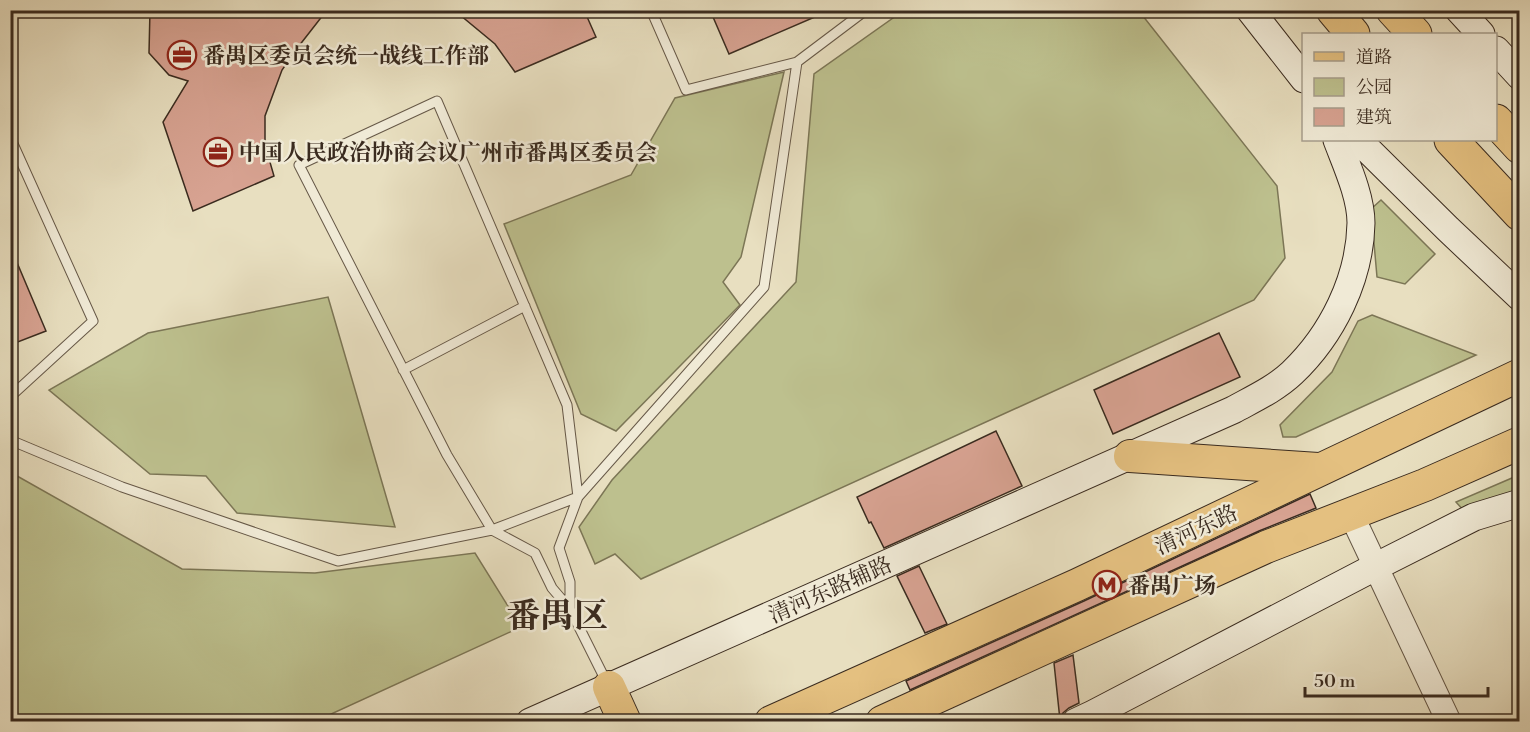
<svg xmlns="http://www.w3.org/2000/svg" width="1530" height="732" font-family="'Libre Bodoni','Noto Serif SC',serif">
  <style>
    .green { fill: #bdc08e; stroke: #7c7656; stroke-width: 1.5 }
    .building { fill: #d7a291; stroke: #3a2b1f; stroke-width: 1.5 }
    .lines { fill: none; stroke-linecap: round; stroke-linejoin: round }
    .service-casing { stroke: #665847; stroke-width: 11 }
    .tertiary-casing { stroke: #665847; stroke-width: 26 }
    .secondary-casing { stroke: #3a2b1f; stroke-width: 29 }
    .primary-casing { stroke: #3a2b1f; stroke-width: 34 }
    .trunk-casing { stroke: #3a2b1f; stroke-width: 35 }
    .service { stroke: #f0ead6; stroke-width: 9 }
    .tertiary { stroke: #f0ead6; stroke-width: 24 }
    .secondary { stroke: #f0ead6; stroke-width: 27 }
    .primary { stroke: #e4c080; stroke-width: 32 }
    .trunk { stroke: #e4c080; stroke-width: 33 }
    .labels { text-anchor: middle; stroke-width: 5; stroke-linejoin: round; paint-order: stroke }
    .poi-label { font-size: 22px; font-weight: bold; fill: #3a2b1f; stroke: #f0ead6; text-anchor: start }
    .street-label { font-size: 22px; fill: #3a2b1f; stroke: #f0ead6 }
    .town-label { font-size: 34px; font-weight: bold; fill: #3a2b1f; stroke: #f0ead6 }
  </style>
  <rect width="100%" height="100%" fill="#e8dfc0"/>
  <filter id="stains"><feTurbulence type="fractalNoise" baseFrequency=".00333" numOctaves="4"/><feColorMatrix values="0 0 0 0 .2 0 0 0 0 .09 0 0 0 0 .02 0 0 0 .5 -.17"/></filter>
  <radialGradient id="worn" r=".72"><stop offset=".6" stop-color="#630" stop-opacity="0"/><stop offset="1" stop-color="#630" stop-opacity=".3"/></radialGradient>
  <!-- green -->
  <path class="green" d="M 903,11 L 1139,11 L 1277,186 L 1285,258 L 1254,300 L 641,579 L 615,554 L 595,564 L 579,527 L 612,480 L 796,282 L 814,74 Z
    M 784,72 L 741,257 L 723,282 L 740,305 L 616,431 L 581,414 L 504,224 L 631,175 L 675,98 Z
    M 1381,200 L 1435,254 L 1405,284 L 1377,277 L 1371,209 Z
    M 328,297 L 395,527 L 237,513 L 206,476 L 150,474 L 49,390 L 148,333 Z
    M 1372,315 L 1476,355 L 1296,437 L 1283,437 L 1280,425 L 1332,372 L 1358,321 Z
    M 10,472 L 182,569 L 315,573 L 475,553 L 521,627 L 316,721 L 11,721 Z
    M 1519,475 L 1519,501 L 1465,512 L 1456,502 Z"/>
  <!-- building -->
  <path class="building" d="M 150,10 L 327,10 L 295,51 L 282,70 L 265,116 L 265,145 L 274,176 L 193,211 L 163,122 L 188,81 L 169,75 L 149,53 Z
    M 454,10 L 584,10 L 596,37 L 515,72 L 495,44 Z
    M 710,10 L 831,10 L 729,54 Z
    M 10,246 L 46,331 L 10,345 Z
    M 1219,333 L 1240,377 L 1113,434 L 1094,390 Z
    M 996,431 L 1022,486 L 884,548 L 871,522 L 869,523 L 857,497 Z
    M 1310,494 L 1316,508 L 1259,531 L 910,690 L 906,681 L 1084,601 Z
    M 919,566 L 947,624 L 925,633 L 897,576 Z
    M 1073,655 L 1079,703 L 1069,708 L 1063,713 L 1060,720 L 1054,663 Z"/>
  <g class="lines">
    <!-- service casing -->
    <g class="service-casing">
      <path id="service" d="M 651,10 L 686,90 L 797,62
        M 10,137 L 93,321 L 10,397
        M 403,370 L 525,306
        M 10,440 L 122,487 L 338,561 L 492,530 L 578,497 L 764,287 L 797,62 L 866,10
        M 570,609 L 570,582 L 559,548 L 578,497 L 567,405 L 437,101 L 299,165 L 447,455 L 492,530 L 535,553 L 552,588 L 570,609 L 607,683"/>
    </g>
    <!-- tertiary casing -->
    <g class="tertiary-casing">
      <path id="tertiary" d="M 1351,514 L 1449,722"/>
    </g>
    <!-- secondary casing -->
    <g class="secondary-casing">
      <path id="secondary" d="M 1250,10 L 1304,79
        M 1459,10 L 1481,34
        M 1496,50 L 1520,76
        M 1358,140 L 1448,229 L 1520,297
        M 530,722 L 1233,410 C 1253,399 1275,389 1292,373 C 1332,335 1360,279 1361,223 C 1361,196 1346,164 1337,140
        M 1076,722 L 1093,714 L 1375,567 L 1474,517 L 1520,503"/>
    </g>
    <!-- primary casing -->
    <g class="primary-casing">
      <path id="primary" d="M 1130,456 L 1318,469
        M 609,687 L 625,722
        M 771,722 L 1077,585 L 1520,375
        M 882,722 L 1266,547 L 1425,485 L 1520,443"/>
    </g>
    <!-- trunk casing -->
    <g class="trunk-casing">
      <path id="trunk" d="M 1333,10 L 1353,34
        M 1393,10 L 1415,34
        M 1496,121 L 1520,147
        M 1451,140 L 1520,214"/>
    </g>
    <!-- service -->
    <use href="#service" class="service"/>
    <!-- tertiary -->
    <use href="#tertiary" class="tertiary"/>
    <!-- secondary -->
    <use href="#secondary" class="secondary"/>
    <!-- primary -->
    <use href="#primary" class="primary"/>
    <!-- trunk -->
    <use href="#trunk" class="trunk"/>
  </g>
  <!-- icons -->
  <defs>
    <g id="office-ring" transform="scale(1.5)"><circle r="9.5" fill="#f0ead6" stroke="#8f2418" stroke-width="1.5"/><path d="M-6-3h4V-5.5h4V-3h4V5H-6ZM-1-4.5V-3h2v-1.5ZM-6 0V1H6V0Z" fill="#8f2418"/></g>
    <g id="metro-ring" transform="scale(1.5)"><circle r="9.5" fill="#f0ead6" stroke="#8f2418" stroke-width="1.5"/><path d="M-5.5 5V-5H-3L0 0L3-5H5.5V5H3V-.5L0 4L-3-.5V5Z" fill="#8f2418"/></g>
  </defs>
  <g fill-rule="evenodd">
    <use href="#office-ring" x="182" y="55"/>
    <use href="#office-ring" x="218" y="152"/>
    <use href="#metro-ring" x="1107" y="585"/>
  </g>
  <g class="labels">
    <!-- poi labels -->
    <g class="poi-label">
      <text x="203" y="63">番禺区委员会统一战线工作部</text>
      <text x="239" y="160">中国人民政治协商会议广州市番禺区委员会</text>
      <text x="1128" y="593">番禺广场</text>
    </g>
    <!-- street labels -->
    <g class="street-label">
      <text transform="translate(1196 529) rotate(-25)" y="8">清河东路</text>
      <text transform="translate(830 589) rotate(-24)" y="8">清河东路辅路</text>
    </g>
    <!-- town labels -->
    <g class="town-label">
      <text x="557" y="627">番禺区</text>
    </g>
  </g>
  <!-- margin -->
  <rect width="1530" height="732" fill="none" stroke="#e8dfc0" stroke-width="36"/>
  <rect x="12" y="12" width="1506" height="708" fill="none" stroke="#3a2b1f" stroke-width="3"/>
  <rect x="18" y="18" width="1494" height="696" fill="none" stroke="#3a2b1f" stroke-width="1.5"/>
  <!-- legend -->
  <rect x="1302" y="33" width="195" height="108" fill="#f0ead6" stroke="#a79e8d" stroke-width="1.5"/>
  <rect x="1314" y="52" width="30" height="9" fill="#e4c080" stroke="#a79e8d" stroke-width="1.5"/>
  <text x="1356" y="63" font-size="18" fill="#3a2b1f">道路</text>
  <rect x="1314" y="78" width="30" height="18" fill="#bdc08e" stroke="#a79e8d" stroke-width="1.5"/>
  <text x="1356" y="93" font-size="18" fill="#3a2b1f">公园</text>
  <rect x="1314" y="108" width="30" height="18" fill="#d7a291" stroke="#a79e8d" stroke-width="1.5"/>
  <text x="1356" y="123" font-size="18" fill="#3a2b1f">建筑</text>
  <!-- scale -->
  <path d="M1305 687v9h183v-9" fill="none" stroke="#3a2b1f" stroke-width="3"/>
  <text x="1314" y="687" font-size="18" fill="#3a2b1f" stroke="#f0ead6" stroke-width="4.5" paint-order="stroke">50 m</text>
  <rect width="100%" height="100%" filter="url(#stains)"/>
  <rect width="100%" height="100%" fill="url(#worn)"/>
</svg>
